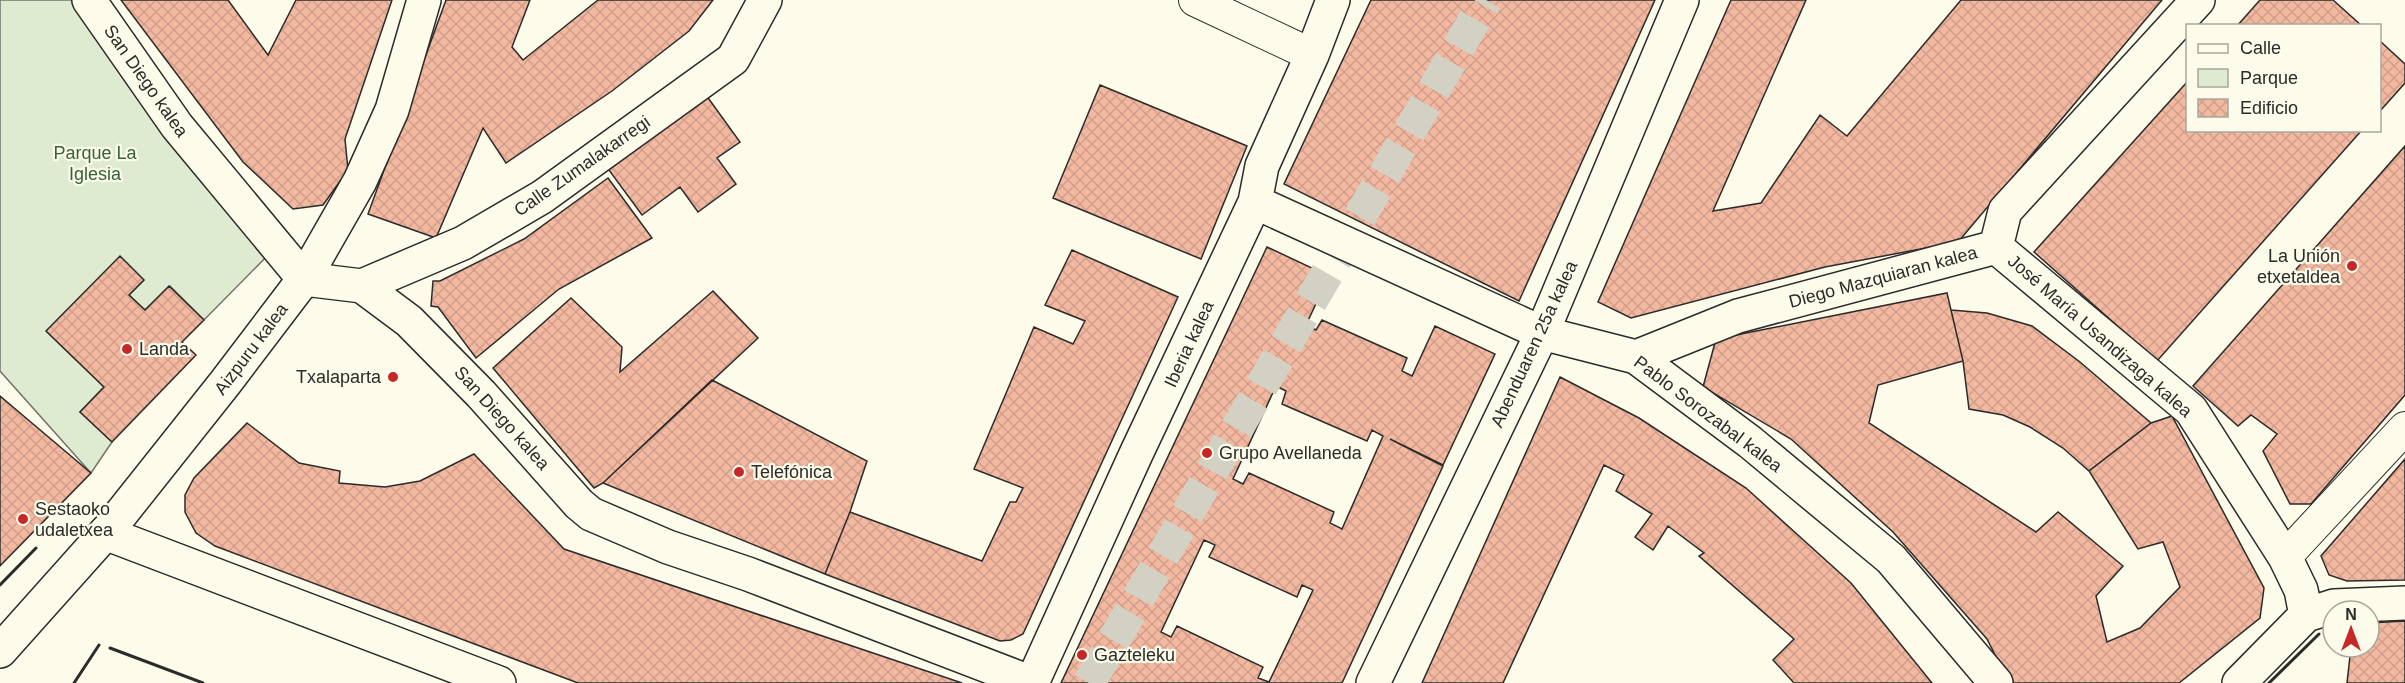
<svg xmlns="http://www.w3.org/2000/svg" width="2405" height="683" font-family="Helvetica,sans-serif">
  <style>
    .park { fill: #deebd1; stroke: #74746e; stroke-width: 1.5 }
    .building { fill: url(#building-cross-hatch); stroke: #2b2b2b; stroke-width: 1.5; fill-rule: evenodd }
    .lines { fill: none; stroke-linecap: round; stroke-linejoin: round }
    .tertiary-tunnel { stroke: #d3d1c4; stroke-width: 33; stroke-dasharray: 33 16; stroke-linecap: butt }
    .pedestrian-casing { stroke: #2b2b2b; stroke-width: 34 }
    .minor-casing { stroke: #2b2b2b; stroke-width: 36 }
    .tertiary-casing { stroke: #2b2b2b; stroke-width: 36 }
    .pedestrian { stroke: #fdfbea; stroke-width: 32 }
    .minor { stroke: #fdfbea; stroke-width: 33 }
    .tertiary { stroke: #fdfbea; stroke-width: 33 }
    .wall { stroke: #2b2b2b; stroke-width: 3 }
    .poi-dot { fill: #c62828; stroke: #fdfbea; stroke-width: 2 }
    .labels { text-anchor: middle; stroke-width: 4.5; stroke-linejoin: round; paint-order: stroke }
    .street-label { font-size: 18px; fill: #2b2b2b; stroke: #fdfbea }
    .park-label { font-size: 18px; fill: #34623c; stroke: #fdfbea }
    .poi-label { font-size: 18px; fill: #2b2b2b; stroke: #fdfbea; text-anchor: start }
  </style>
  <defs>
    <pattern id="building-cross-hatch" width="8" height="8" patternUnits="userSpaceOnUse" patternTransform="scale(1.5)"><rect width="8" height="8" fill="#f2b8a0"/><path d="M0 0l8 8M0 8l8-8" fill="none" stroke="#d09e8a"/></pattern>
  </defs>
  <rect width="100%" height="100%" fill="#fdfbea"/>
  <!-- park -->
  <path class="park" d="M 0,0 L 90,0 L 277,246 L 204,320 L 170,286 L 145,310 L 129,295 L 144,280 L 47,332 L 104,387 L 80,412 L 112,442 L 91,473 L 0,371 Z"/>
  <!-- building -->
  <path class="building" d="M 121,0 L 228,0 L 268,55 L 296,0 L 392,0 L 345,139 L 348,170 L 323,205 L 293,209 L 243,162 Z
    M 446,0 L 530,0 L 512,47 L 523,60 L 598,0 L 713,0 L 689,31 L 612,91 L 506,163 L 483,128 L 436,238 L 368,214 Z
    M 1371,0 L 1655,0 L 1519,301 L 1284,184 Z
    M 1731,0 L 1806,0 L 1713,211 L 1761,203 L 1820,115 L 1847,136 L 1961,0 L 2162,0 L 1958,242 L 1825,267 L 1631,318 L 1598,302 Z
    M 2260,0 L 2333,0 L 2362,26 L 2237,26 Z
    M 2380,41 L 2405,64 L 2405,83 L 2380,111 Z
    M 2188,81 L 2188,130 L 2362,130 L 2157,361 L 2034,252 Z
    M 1100,85 L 1247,146 L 1201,259 L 1053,198 Z
    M 706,95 L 740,142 L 717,158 L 736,184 L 698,212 L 680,187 L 642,215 L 606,166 Z
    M 2405,146 L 2405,395 L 2311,504 L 2290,504 L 2263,451 L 2277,434 L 2251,415 L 2238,426 L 2193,386 Z
    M 608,178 L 652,238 L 559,289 L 476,358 L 438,307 L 431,306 L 433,281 L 440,281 L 524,239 Z
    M 1267,247 L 1329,276 L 1306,325 L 1316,330 L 1322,320 L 1407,358 L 1402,371 L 1412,376 L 1435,326 L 1495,354 L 1443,465 L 1390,439 L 1443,466 L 1342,683 L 1061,683 ZM 1276,386 L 1286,391 L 1282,404 L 1367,441 L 1372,430 L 1383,436 L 1342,529 L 1330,523 L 1334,512 L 1249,473 L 1243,484 L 1233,479 ZM 1204,540 L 1215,545 L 1209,557 L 1297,597 L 1302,585 L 1313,590 L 1269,682 L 1258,678 L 1263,667 L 1177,626 L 1171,637 L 1161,632 Z
    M 1072,250 L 1178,297 L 1023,634 L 1011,640 L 1000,641 L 825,574 L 850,512 L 982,561 L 1010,502 L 1016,502 L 1023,488 L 974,469 L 1034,327 L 1073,344 L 1085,321 L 1045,305 Z
    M 120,256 L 144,280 L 129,295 L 145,310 L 169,286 L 204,320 L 182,342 L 196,355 L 112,442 L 80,412 L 104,387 L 46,331 Z
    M 713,291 L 758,338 L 603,483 L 594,488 L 493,368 L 571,298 L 622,347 L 620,372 Z
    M 1947,293 L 1963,361 L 1878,385 L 1869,423 L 2036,532 L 2058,512 L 2123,566 L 2096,596 L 2107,642 L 2140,628 L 2180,587 L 2163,542 L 2138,549 L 2089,471 L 2151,423 L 2172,416 L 2264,588 L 2260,618 L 2179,683 L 2009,683 L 1987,639 L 1893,532 L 1791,439 L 1703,387 L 1716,339 Z
    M 1951,310 L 1987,313 L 2032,326 L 2080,362 L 2151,423 L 2089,471 L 2063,448 L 2030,427 L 2003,415 L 1969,409 L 1963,361 Z
    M 1560,377 L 1639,418 L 1746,488 L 1851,583 L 1932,683 L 1794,683 L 1773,660 L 1794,639 L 1699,556 L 1704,553 L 1668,526 L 1653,550 L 1635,537 L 1652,514 L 1616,491 L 1624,475 L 1604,465 L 1503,683 L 1422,683 Z
    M 712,380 L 867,461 L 850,512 L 825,574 L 603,483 Z
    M 0,396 L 91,473 L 0,566 Z
    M 247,423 L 299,463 L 340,471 L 339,483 L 385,487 L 420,481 L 474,454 L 564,549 L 962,683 L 578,683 L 215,546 L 196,533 L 185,512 L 185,495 L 194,478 Z
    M 2405,459 L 2405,580 L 2347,581 L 2329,575 L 2321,556 Z
    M 2405,621 L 2405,683 L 2347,683 L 2351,647 L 2369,647 L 2369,623 Z"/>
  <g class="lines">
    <!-- tertiary-tunnel -->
    <path class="tertiary-tunnel" d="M 1089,683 L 1486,0"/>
    <!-- pedestrian casing -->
    <g class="pedestrian-casing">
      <path id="pedestrian" d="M 1195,0 L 1312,55
        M 2285,557 L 2405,428"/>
    </g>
    <!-- minor casing -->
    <g class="minor-casing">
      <path id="minor" d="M 89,0 L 177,126 L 304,279 L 362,286 L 409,321 L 481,394 L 579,504 L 591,514 L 668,547 L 748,574 L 1032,683
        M 1255,202 L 1542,333 L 1636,357 L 1750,442 L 1891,559 L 1996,683
        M 1996,247 L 2191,410 L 2285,557 L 2301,590 L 2306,615
        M 1996,247 L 2005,211 L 2198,0
        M 362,286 L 463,243 L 542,197 L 733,59 L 765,0
        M 1636,357 L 1738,316 L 1996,247
        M 0,651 L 109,529 L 225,383 L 304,279 L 360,181 L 392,110 L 424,0
        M 1032,683 L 1136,454 L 1255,202 L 1262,166 L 1312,55 L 1333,0
        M 1373,683 L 1542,333 L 1682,0
        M 2239,683 L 2306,615 L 2334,606 L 2405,603"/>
    </g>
    <!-- tertiary casing -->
    <g class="tertiary-casing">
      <path id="tertiary" d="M 105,533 L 499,683"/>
    </g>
    <!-- pedestrian -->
    <use href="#pedestrian" class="pedestrian"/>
    <!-- minor -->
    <use href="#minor" class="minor"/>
    <!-- tertiary -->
    <use href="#tertiary" class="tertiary"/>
    <!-- wall -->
    <path class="wall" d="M 0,585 L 36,548
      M 110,648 L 203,683
      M 74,683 L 99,645
      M 2269,683 L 2319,634"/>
  </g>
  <!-- markers -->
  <g class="poi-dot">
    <circle cx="2352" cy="266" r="6"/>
    <circle cx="127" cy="349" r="6"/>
    <circle cx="393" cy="377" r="6"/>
    <circle cx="1207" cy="453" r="6"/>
    <circle cx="739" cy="472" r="6"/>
    <circle cx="23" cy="519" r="6"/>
    <circle cx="1082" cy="655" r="6"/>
  </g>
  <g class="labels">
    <!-- street labels -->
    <g class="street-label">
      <text transform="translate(146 81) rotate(55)" y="6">San Diego kalea</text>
      <text transform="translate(582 166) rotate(-35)" y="6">Calle Zumalakarregi</text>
      <text transform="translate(1883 277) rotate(-15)" y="6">Diego Mazquiaran kalea</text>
      <text transform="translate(2100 336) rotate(41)" y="6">José María Usandizaga kalea</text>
      <text transform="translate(1189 344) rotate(-65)" y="6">Iberia kalea</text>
      <text transform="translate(1534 344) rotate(-65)" y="6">Abenduaren 25a kalea</text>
      <text transform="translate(251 349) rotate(-53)" y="6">Aizpuru kalea</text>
      <text transform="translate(1708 414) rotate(37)" y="6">Pablo Sorozabal kalea</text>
      <text transform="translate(502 418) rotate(48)" y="6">San Diego kalea</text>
    </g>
    <!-- park labels -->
    <g class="park-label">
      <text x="95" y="159">Parque La<tspan x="95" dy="21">Iglesia</tspan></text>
    </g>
    <!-- poi labels -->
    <g class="poi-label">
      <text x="2340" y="262" text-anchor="end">La Unión<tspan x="2340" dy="21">etxetaldea</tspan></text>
      <text x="139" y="355">Landa</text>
      <text x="381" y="383" text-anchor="end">Txalaparta</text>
      <text x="1219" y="459">Grupo Avellaneda</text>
      <text x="751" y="478">Telefónica</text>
      <text x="35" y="515">Sestaoko<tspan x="35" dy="21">udaletxea</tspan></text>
      <text x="1094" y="661">Gazteleku</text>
    </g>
  </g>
  <!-- legend -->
  <rect x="2186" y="24" width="195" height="108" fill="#fdfbea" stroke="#a9a89e" stroke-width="1.5"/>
  <rect x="2198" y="44" width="30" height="9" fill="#fdfbea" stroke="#a9a89e" stroke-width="1.5"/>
  <text x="2240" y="54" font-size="18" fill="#2b2b2b">Calle</text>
  <rect x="2198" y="69" width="30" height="18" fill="#deebd1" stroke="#a9a89e" stroke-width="1.5"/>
  <text x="2240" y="84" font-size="18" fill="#2b2b2b">Parque</text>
  <rect x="2198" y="99" width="30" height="18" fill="url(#building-cross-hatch)" stroke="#a9a89e" stroke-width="1.5"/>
  <text x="2240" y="114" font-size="18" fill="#2b2b2b">Edificio</text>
  <!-- north arrow -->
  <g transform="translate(2351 629)"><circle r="28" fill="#fdfbea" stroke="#a9a89e" stroke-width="1.5"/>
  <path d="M0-4.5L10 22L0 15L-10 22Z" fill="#c62828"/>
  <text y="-9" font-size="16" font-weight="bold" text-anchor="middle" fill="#2b2b2b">N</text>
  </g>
</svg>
